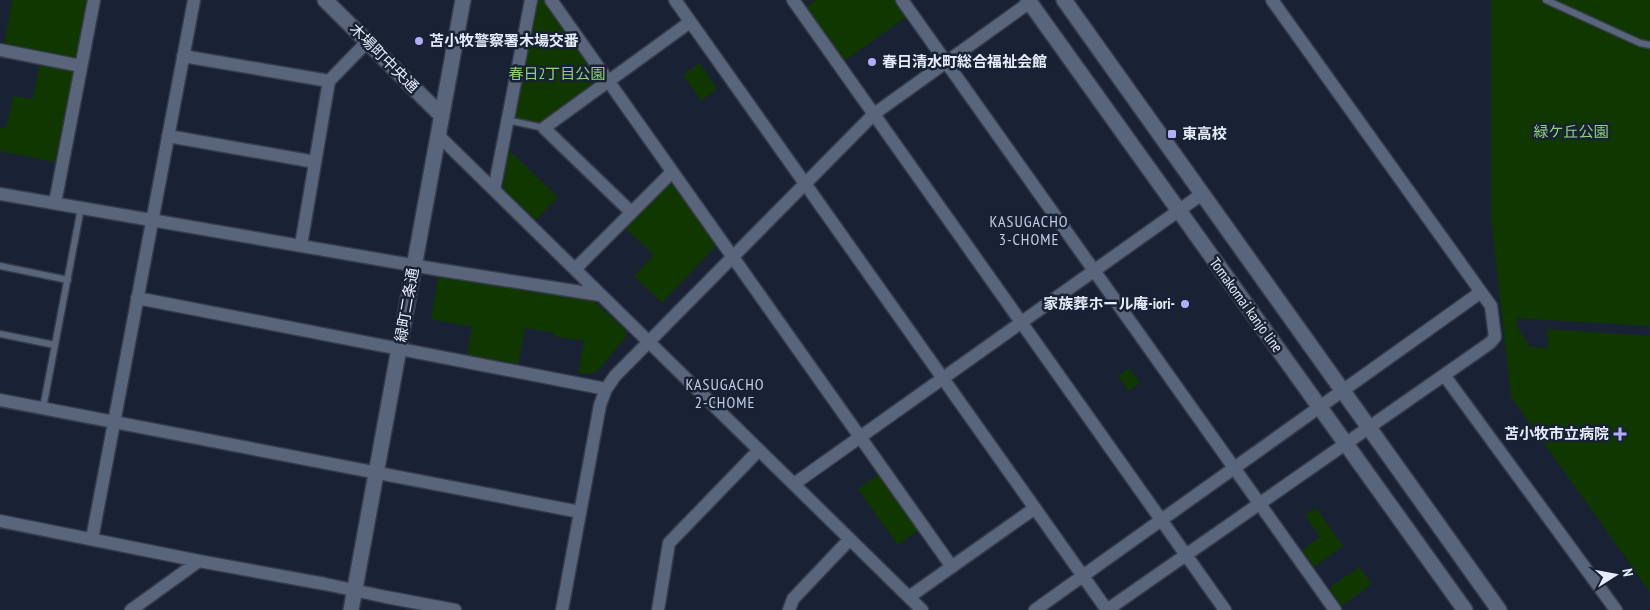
<svg xmlns="http://www.w3.org/2000/svg" width="1650" height="610" font-family="'PT Sans Narrow','Noto Sans JP',sans-serif">
  <style>
    .green { fill: #113700 }
    .lines { fill: none; stroke-linecap: round; stroke-linejoin: round }
    .lane-casing { stroke: #363c4c; stroke-width: 9 }
    .street-casing { stroke: #363c4c; stroke-width: 15 }
    .secondary-casing { stroke: #363c4c; stroke-width: 18 }
    .lane { stroke: #59657a; stroke-width: 6 }
    .street { stroke: #59657a; stroke-width: 12 }
    .secondary { stroke: #59657a; stroke-width: 15 }
    .poi-dot { fill: #b2adf9; stroke: #182234; stroke-width: 2 }
    .labels { text-anchor: middle; stroke-width: 5; stroke-linejoin: round; paint-order: stroke }
    .poi-label { font-size: 15px; font-weight: bold; fill: #e5ecf9; stroke: #182234; text-anchor: start }
    .street-label { font-size: 15px; fill: #e5ecf9; stroke: #182234 }
    .park-label { font-size: 15px; fill: #8fd378; stroke: #182234 }
    .neighbourhood-label { font-size: 16px; letter-spacing: 1px; fill: #c1cee6; stroke: #182234 }
  </style>
  <rect width="100%" height="100%" fill="#182234"/>
  <!-- green -->
  <path class="green" d="M 12,0 L 86,0 L 76,60 L 4,46 Z
    M 544,0 L 603,81 L 544,123 L 514,119 L 537,1 Z
    M 816,0 L 894,0 L 906,17 L 844,61 L 806,7 Z
    M 1491,0 L 1650,0 L 1650,326 L 1517,318 L 1517,327 L 1530,347 L 1548,348 L 1547,329 L 1650,336 L 1650,592 L 1511,397 L 1491,218 Z
    M 700,63 L 717,89 L 701,101 L 683,75 Z
    M 40,64 L 73,71 L 55,162 L 0,151 L 0,127 L 6,128 L 13,96 L 33,99 Z
    M 509,150 L 558,197 L 536,220 L 503,189 Z
    M 669,184 L 676,185 L 716,240 L 716,246 L 662,303 L 634,276 L 654,255 L 625,228 Z
    M 439,273 L 593,300 L 626,331 L 626,337 L 597,371 L 587,374 L 578,373 L 584,341 L 554,336 L 554,333 L 525,328 L 518,364 L 467,355 L 472,327 L 431,319 Z
    M 1129,368 L 1140,383 L 1128,391 L 1118,376 Z
    M 882,472 L 921,528 L 898,545 L 858,489 Z
    M 1316,508 L 1343,546 L 1314,567 L 1302,550 L 1320,537 L 1305,515 Z
    M 1359,567 L 1372,584 L 1341,606 L 1329,588 Z"/>
  <g class="lines">
    <!-- lane casing -->
    <g class="lane-casing">
      <path id="lane" d="M 1546,0 L 1640,43 L 1650,45
        M 507,120 L 544,128
        M 0,266 L 68,280
        M 0,334 L 55,345
        M 43,408 L 81,208"/>
    </g>
    <!-- street casing -->
    <g class="street-casing">
      <path id="street" d="M 551,0 L 952,567
        M 675,0 L 1107,610
        M 793,0 L 1225,610
        M 902,0 L 1335,610
        M 0,50 L 81,66
        M 183,56 L 329,81
        M 438,135 L 922,610
        M 168,136 L 315,162
        M 494,190 L 531,0
        M 0,194 L 435,269 L 600,295
        M 55,203 L 94,0
        M 631,212 L 544,128 L 690,22
        M 301,245 L 329,81 L 367,42
        M 575,269 L 672,172
        M 137,298 L 606,389
        M 1444,375 L 1616,610
        M 0,400 L 580,512
        M 794,484 L 1202,194
        M 0,521 L 199,561 L 325,584 L 386,597 L 455,610
        M 92,539 L 194,0
        M 909,597 L 1035,508
        M 131,610 L 199,561
        M 562,610 L 600,405 L 606,389 L 615,376 L 874,114 L 1030,2
        M 658,610 L 669,543 L 759,450
        M 789,610 L 793,599 L 850,539
        M 1035,610 L 1481,292
        M 1107,610 L 1490,343 L 1495,337 L 1491,306 L 1481,292 L 1272,0"/>
    </g>
    <!-- secondary casing -->
    <g class="secondary-casing">
      <path id="secondary" d="M 325,0 L 442,116
        M 1028,0 L 1465,610
        M 1064,0 L 1499,610
        M 351,610 L 463,0"/>
    </g>
    <!-- lane -->
    <use href="#lane" class="lane"/>
    <!-- street -->
    <use href="#street" class="street"/>
    <!-- secondary -->
    <use href="#secondary" class="secondary"/>
  </g>
  <!-- markers -->
  <g class="poi-dot">
    <circle cx="419" cy="41" r="5"/>
    <circle cx="872" cy="62" r="5"/>
    <rect x="1167" y="129" width="10" height="10" rx="2.5"/>
    <circle cx="1185" cy="304" r="5"/>
    <path d="M1617.5 426.5h5v5h5v5h-5v5h-5v-5h-5v-5h5z"/>
  </g>
  <g class="labels">
    <!-- poi labels -->
    <g class="poi-label">
      <text x="429" y="46">苫小牧警察署木場交番</text>
      <text x="882" y="67">春日清水町総合福祉会館</text>
      <text x="1182" y="139">東高校</text>
      <text x="1175" y="309" text-anchor="end">家族葬ホール庵-iori-</text>
      <text x="1609" y="439" text-anchor="end">苫小牧市立病院</text>
    </g>
    <!-- street labels -->
    <g class="street-label">
      <text transform="translate(384 58) rotate(45)" y="5">木場町中央通</text>
      <text transform="translate(407 305) rotate(-80)" y="5">緑町二条通</text>
      <text transform="translate(1246 305) rotate(54)" y="5">Tomakomai kanjo line</text>
    </g>
    <!-- park labels -->
    <g class="park-label">
      <text x="557" y="79">春日2丁目公園</text>
      <text x="1571" y="137">緑ケ丘公園</text>
    </g>
    <!-- neighbourhood labels -->
    <g class="neighbourhood-label">
      <text x="1029" y="227">KASUGACHO<tspan x="1029" dy="18">3-CHOME</tspan></text>
      <text x="725" y="390">KASUGACHO<tspan x="725" dy="18">2-CHOME</tspan></text>
    </g>
  </g>
  <!-- north arrow -->
  <g transform="translate(1615 575) rotate(79)" stroke="#182234" stroke-width="4" paint-order="stroke">
  <path d="M0-4L9 19L0 12L-9 19Z" fill="#e5ecf9"/>
  <text y="-8" font-size="14" font-weight="bold" text-anchor="middle" fill="#e5ecf9">N</text>
  </g>
</svg>
